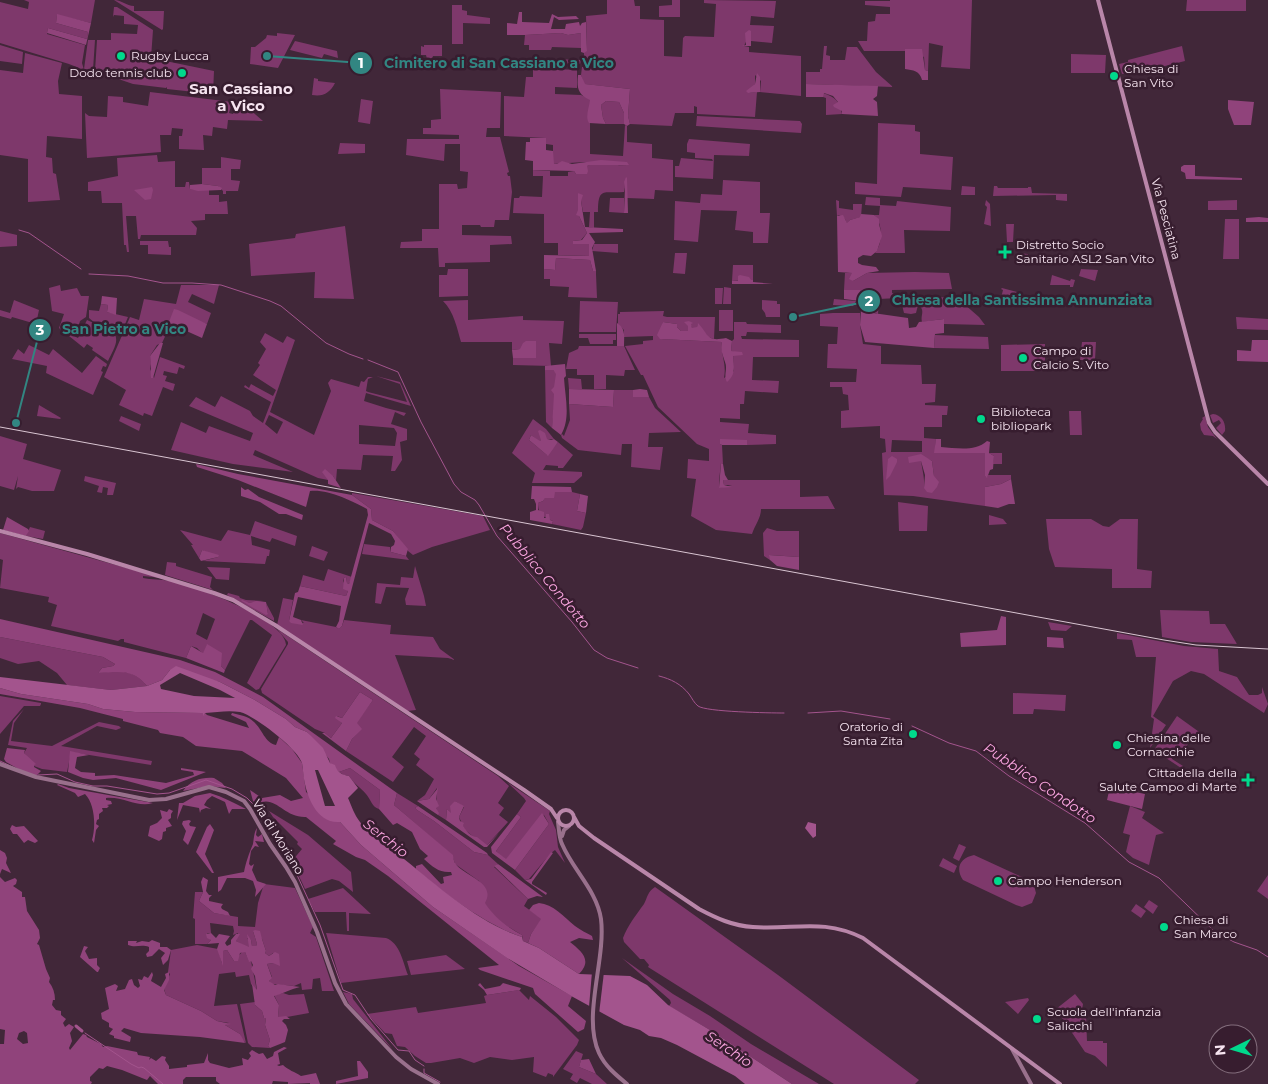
<svg xmlns="http://www.w3.org/2000/svg" width="1268" height="1084" font-family="Montserrat,sans-serif">
  <style>
    .green { fill: #7e386b; fill-rule: evenodd }
    .forest { fill: #90437b; fill-rule: evenodd }
    .water { fill: #a3548d; fill-rule: evenodd }
    .pier { fill: #412739 }
    .lines { fill: none; stroke-linecap: round; stroke-linejoin: round }
    .stream { stroke: #a3548d; stroke-width: 1 }
    .canal { stroke: #a3548d; stroke-width: 3 }
    .secondary { stroke: #99708c; stroke-width: 4 }
    .primary { stroke: #b986a9; stroke-width: 4 }
    .rail { stroke: #d9c5d2; stroke-width: 1 }
    .poi-dot { fill: #00d98c; stroke: #371d2f; stroke-width: 2 }
    .labels { text-anchor: middle; stroke-width: 5; stroke-linejoin: round; paint-order: stroke }
    .poi-label { font-size: 12px; fill: #f6e4f0; stroke: #371d2f; text-anchor: start }
    .street-label { font-size: 12px; fill: #f6e4f0; stroke: #371d2f }
    .water-label { font-size: 14px; font-style: italic; fill: #fba5e0; stroke: #371d2f }
    .quarter-label { font-size: 15px; font-weight: bold; fill: #f6e4f0; stroke: #371d2f }
    .leader { fill: none; stroke: #328682; stroke-width: 2 }
    .callout-dot { fill: #328682; stroke: #371d2f; stroke-width: 2 }
    .mark-label { font-size: 15px; text-anchor: middle; font-weight: bold; fill: #fff }
    .callout-label { font-size: 14px; text-anchor: middle; font-weight: bold; fill: #328682; stroke: #371d2f; stroke-width: 5; stroke-linejoin: round; paint-order: stroke }
  </style>
  <rect width="100%" height="100%" fill="#412739"/>
  <!-- green -->
  <path class="green" d="M 24,0 L 95,0 L 91,23 L 57,15 L 56,23 L 88,32 L 87,39 L 48,28 L 47,34 L 85,45 L 82,63 L 84,70 L 69,64 L 0,43 L 0,2 L 28,9 L 29,2 Z
    M 114,0 C 122,0 126,6 134,6 L 134,11 L 164,11 L 163,29 L 162,30 Z
    M 607,0 L 634,0 L 635,6 L 640,6 L 640,19 L 664,20 L 664,56 L 682,57 L 683,38 L 685,36 L 714,37 L 716,4 L 704,3 L 704,0 L 776,1 L 774,18 L 751,16 L 750,25 L 774,26 L 772,43 L 751,41 L 751,31 L 744,46 L 749,47 L 749,52 L 801,56 L 801,96 L 760,92 L 761,81 L 755,75 L 755,84 L 749,93 L 757,92 L 755,117 L 697,114 L 697,107 L 694,106 L 694,113 L 675,113 L 672,126 L 630,124 L 628,116 L 630,89 L 584,84 L 581,75 L 582,67 L 586,67 L 587,61 L 584,60 L 584,51 L 587,50 L 586,16 L 607,14 Z
    M 672,0 L 680,0 L 680,17 L 659,17 L 659,6 L 672,5 Z
    M 890,0 L 972,0 L 970,69 L 941,67 L 943,46 L 929,43 L 928,71 L 925,70 L 924,57 L 905,49 L 905,51 L 864,51 L 858,41 L 867,41 L 868,22 L 875,21 L 876,14 L 890,14 L 890,7 L 865,5 L 865,1 L 890,1 Z
    M 1187,0 L 1246,0 L 1246,11 L 1186,11 Z
    M 452,5 L 462,5 L 462,10 L 467,11 L 467,15 L 490,18 L 490,24 L 463,23 L 463,44 L 452,44 Z
    M 114,7 L 117,7 L 153,30 L 151,58 L 214,71 L 213,94 L 167,89 L 167,87 L 166,88 L 133,84 L 95,71 L 97,40 L 111,40 L 111,33 L 137,34 L 138,25 L 124,24 L 124,16 L 114,15 L 113,17 Z
    M 277,33 L 295,35 L 278,68 L 250,64 L 251,47 L 255,47 L 266,38 L 267,35 L 277,36 Z
    M 561,33 L 568,35 L 581,33 L 581,48 L 552,47 L 551,50 L 529,50 L 529,45 L 524,45 L 525,35 Z
    M 88,40 L 95,40 L 93,70 L 84,69 Z
    M 295,41 L 337,51 L 338,58 L 324,54 L 322,58 L 290,50 Z
    M 0,45 L 23,52 L 22,64 L 0,61 Z
    M 424,45 L 442,45 L 442,56 L 433,56 L 432,59 L 427,59 L 426,55 L 421,55 L 421,46 L 424,47 Z
    M 824,46 L 827,46 L 826,55 L 830,56 L 830,60 L 845,60 L 847,47 L 857,47 L 876,72 L 893,87 L 806,84 L 806,72 L 820,72 L 820,69 L 822,69 Z
    M 1182,46 L 1185,61 L 1133,74 L 1132,72 L 1122,74 L 1119,64 L 1128,62 L 1128,60 Z
    M 25,53 L 62,63 L 58,81 L 59,94 L 82,96 L 82,139 L 47,136 L 46,157 L 52,158 L 53,173 L 56,174 L 60,200 L 28,202 L 28,159 L 0,155 L 0,70 L 23,73 Z
    M 1071,54 L 1106,55 L 1105,73 L 1071,73 Z
    M 552,59 L 581,60 L 580,64 L 552,63 Z
    M 533,68 L 577,70 L 577,88 L 555,87 L 555,94 L 581,95 L 590,99 L 590,154 L 623,156 L 625,125 L 627,126 L 627,142 L 652,144 L 652,158 L 673,160 L 673,191 L 655,190 L 654,199 L 627,198 L 627,178 L 624,192 C 604,194 598,186 598,212 L 594,212 L 594,228 L 589,227 L 590,212 L 583,212 L 581,201 L 578,193 L 579,216 L 587,233 L 581,240 L 573,241 L 573,244 L 589,244 L 589,256 L 558,255 L 558,243 L 544,243 L 544,214 L 513,213 L 514,198 L 519,198 L 520,196 L 542,197 L 543,176 L 533,176 L 533,170 L 550,171 L 550,176 L 568,176 L 568,172 L 574,171 L 576,174 L 587,174 L 587,166 C 599,161 614,165 628,166 L 585,162 L 553,164 L 553,145 L 546,144 L 545,138 L 504,136 L 504,96 L 524,97 L 526,77 L 533,77 Z
    M 314,78 L 318,79 L 318,81 L 335,83 C 330,93 323,97 312,95 Z
    M 440,89 L 501,92 L 500,128 L 487,128 L 486,137 L 500,137 L 509,172 L 507,173 L 508,176 L 510,176 L 512,192 L 509,220 L 495,220 L 494,227 L 481,227 L 480,225 L 462,225 L 462,235 L 511,236 L 512,244 L 490,245 L 490,262 L 445,263 L 445,267 L 439,267 L 438,248 L 400,248 L 401,242 L 422,241 L 422,229 L 439,229 L 439,184 L 457,184 L 458,189 L 467,188 L 468,172 L 460,171 L 460,144 L 445,144 L 444,161 L 406,155 L 407,139 L 459,139 L 459,135 L 423,134 L 423,128 L 431,128 L 431,120 L 441,119 Z
    M 150,92 L 232,102 L 229,113 L 233,114 L 237,107 L 243,111 L 247,107 L 263,121 L 228,120 L 227,129 L 213,127 L 212,136 L 203,135 L 204,150 L 179,149 L 179,136 L 182,136 L 183,129 L 172,128 L 171,135 L 160,135 L 161,152 L 87,158 L 85,113 L 89,116 L 107,117 L 108,96 L 123,97 L 123,102 L 148,106 Z
    M 823,93 C 835,97 840,101 842,114 L 826,115 L 826,98 L 823,97 Z
    M 361,99 L 373,101 L 370,124 L 358,122 Z
    M 606,101 L 619,102 L 624,113 L 624,124 L 606,124 L 603,118 L 601,105 Z
    M 697,116 L 800,121 L 802,124 L 801,133 L 696,126 Z
    M 878,123 L 915,125 L 915,131 L 920,132 L 920,154 L 953,157 L 951,190 L 903,187 L 901,197 L 855,194 L 855,182 L 877,184 Z
    M 689,139 L 750,144 L 749,156 L 714,155 L 713,179 L 675,177 L 675,166 L 679,166 L 681,158 L 713,161 L 712,159 L 695,158 L 695,153 L 687,152 L 687,144 Z
    M 340,143 L 365,144 L 365,153 L 338,154 Z
    M 157,155 L 158,162 L 175,161 L 175,187 L 185,187 L 186,182 L 189,182 L 190,189 L 209,190 L 209,195 L 219,195 L 219,202 L 227,201 L 228,214 L 205,214 L 205,220 L 191,221 L 197,228 L 196,235 L 141,235 L 140,239 L 138,239 L 136,216 L 126,216 L 129,252 L 127,252 L 126,245 L 124,245 L 122,203 L 102,203 L 101,191 L 88,191 L 88,182 L 118,176 L 117,158 Z
    M 221,157 L 241,160 L 240,169 L 231,169 L 231,180 L 240,181 L 238,191 L 226,191 L 226,194 L 223,194 L 223,191 L 218,186 L 202,184 L 202,168 L 221,168 Z
    M 723,180 L 760,182 L 760,213 L 770,213 L 768,243 L 753,243 L 753,232 L 735,230 L 737,211 L 701,210 L 698,242 L 674,240 L 675,201 L 700,203 L 701,194 L 722,195 Z
    M 962,186 L 975,187 L 975,195 L 961,195 Z
    M 994,186 L 997,186 L 998,188 L 1028,188 L 1028,187 L 1031,187 L 1032,193 L 1067,194 L 1067,201 L 1056,200 L 1056,195 L 993,196 Z
    M 866,197 L 880,198 L 880,205 L 896,206 L 897,201 L 951,207 L 950,231 L 904,230 L 905,253 L 875,253 C 883,243 883,223 874,215 L 879,215 L 880,206 L 865,205 Z
    M 610,198 L 624,198 L 624,213 L 609,212 Z
    M 836,200 L 839,201 L 839,208 L 853,210 L 853,204 L 862,204 L 861,217 L 850,220 L 847,224 L 845,219 L 839,215 L 837,216 Z
    M 986,200 L 990,204 L 991,226 L 984,224 L 987,207 L 985,205 Z
    M 1237,200 L 1237,210 L 1208,210 L 1208,201 Z
    M 1225,219 L 1239,219 L 1239,259 L 1223,259 Z
    M 1006,224 L 1014,224 L 1013,242 L 1007,242 Z
    M 345,226 L 354,299 L 314,298 L 315,272 L 251,276 L 249,244 L 295,238 L 296,234 Z
    M 0,231 L 17,235 L 17,246 L 0,247 Z
    M 140,241 L 168,241 L 169,247 L 171,247 L 171,255 L 148,254 L 148,245 L 140,245 Z
    M 594,244 L 618,244 L 618,253 L 592,251 Z
    M 675,253 L 687,253 L 685,274 L 673,273 Z
    M 1017,253 L 1028,254 L 1027,263 L 1016,262 Z
    M 556,258 L 590,260 L 593,271 L 596,271 L 596,274 L 597,298 L 568,297 L 569,287 L 550,286 L 550,279 L 544,279 L 544,269 L 555,270 Z
    M 733,265 L 753,265 L 753,280 L 732,281 Z
    M 448,269 L 468,269 L 468,296 L 439,297 L 439,275 L 447,275 Z
    M 1081,269 L 1098,270 L 1095,281 L 1079,276 Z
    M 915,272 L 949,273 L 952,289 L 892,290 L 892,293 L 898,296 L 899,298 L 956,297 L 979,317 L 985,325 L 944,324 L 943,319 L 922,322 C 920,315 926,310 918,305 L 916,313 L 911,314 L 904,313 L 902,305 L 899,304 L 898,298 L 879,299 L 878,314 L 863,308 L 861,310 L 860,290 L 844,290 L 845,273 L 852,273 L 853,281 L 867,273 Z
    M 1052,275 L 1070,281 L 1071,279 L 1075,280 L 1073,287 L 1070,287 L 1070,285 L 1050,285 Z
    M 60,285 L 61,291 L 77,288 L 81,296 L 89,296 L 86,317 L 80,321 L 78,328 L 71,326 L 68,331 L 73,334 L 72,335 L 78,338 L 87,320 L 113,332 C 121,340 112,352 108,361 L 92,350 L 93,348 L 87,344 L 84,348 L 59,328 L 64,314 L 52,311 L 49,288 Z
    M 181,285 L 219,285 L 214,304 L 192,294 L 188,302 L 211,313 L 207,324 L 201,322 L 169,322 L 171,324 L 162,343 L 157,345 L 150,356 L 152,359 L 150,369 L 154,378 L 160,357 L 185,366 L 184,369 L 179,367 L 177,374 L 164,371 L 163,375 L 167,376 L 165,381 L 175,384 L 173,391 L 163,387 L 152,416 L 144,413 L 143,416 L 119,405 L 126,390 L 104,377 L 130,317 L 139,320 L 144,299 L 176,304 Z
    M 724,287 L 731,288 L 731,304 L 723,304 Z
    M 715,288 L 723,288 L 722,304 L 715,304 Z
    M 1002,288 L 1017,292 L 1015,294 L 1015,304 L 1018,304 L 1017,306 L 1014,306 L 1014,303 L 1001,304 L 999,306 L 1003,290 L 1001,289 Z
    M 834,299 L 856,301 L 853,306 L 833,305 Z
    M 14,300 L 39,310 L 36,324 L 12,317 L 11,319 L 0,316 L 0,310 L 10,313 Z
    M 468,300 L 468,320 L 523,316 L 523,320 L 564,321 L 562,344 L 549,343 L 551,366 L 513,365 L 513,358 L 536,358 L 520,349 L 512,350 L 512,342 L 461,342 C 457,328 454,312 443,301 Z
    M 762,300 L 777,301 L 777,304 L 780,304 L 780,317 L 766,317 L 765,313 L 762,309 Z
    M 580,301 L 618,302 L 616,332 L 579,332 Z
    M 101,304 L 108,305 L 107,312 L 128,317 L 121,334 C 112,328 97,326 89,318 L 89,310 L 99,311 Z
    M 719,310 L 733,310 L 733,331 L 719,331 Z
    M 664,311 L 663,316 L 667,317 L 715,317 L 714,339 L 708,337 L 698,324 L 697,328 L 692,328 L 689,321 L 688,326 L 689,331 L 681,331 L 677,327 L 677,324 L 663,322 L 661,339 L 722,342 C 720,353 727,363 724,378 L 734,371 L 733,355 L 743,355 L 731,351 L 732,341 L 734,339 L 734,322 L 746,322 L 747,324 L 781,325 L 781,333 L 747,332 L 746,336 L 741,336 L 742,339 L 799,340 L 799,357 L 753,357 L 752,380 L 779,381 L 778,393 L 745,391 L 744,404 L 740,404 L 740,419 L 720,418 L 720,422 L 749,424 L 748,433 L 776,435 L 776,444 L 747,445 L 747,440 L 720,444 L 722,445 L 723,464 L 721,463 L 719,481 L 719,488 L 732,485 L 724,485 L 723,480 L 800,480 L 800,497 L 828,496 L 835,509 L 761,509 C 761,518 755,525 752,534 L 716,530 L 691,516 L 696,479 L 687,478 L 688,459 L 709,461 L 709,449 L 697,444 L 658,407 L 643,375 L 641,375 L 625,346 L 643,344 L 643,341 L 653,340 L 653,336 L 624,337 L 624,330 L 618,324 L 618,314 L 620,314 L 620,312 Z
    M 833,313 L 860,313 L 860,325 L 863,344 L 881,346 L 881,364 L 921,365 L 922,384 L 936,384 L 935,402 L 925,403 L 925,405 L 948,406 L 947,415 L 942,415 L 942,427 L 924,427 L 924,438 L 936,439 L 935,453 L 985,453 L 985,476 L 987,477 L 988,475 L 1011,475 L 1011,479 L 1001,484 L 985,487 L 985,506 L 913,496 L 884,495 L 882,453 L 886,452 L 885,439 L 880,438 L 880,426 L 841,428 L 841,411 L 849,410 L 848,395 L 843,394 L 842,387 L 830,387 L 830,382 L 856,382 L 857,369 L 827,368 L 828,344 L 837,344 L 838,327 L 820,326 L 820,314 ZM 892,440 L 922,441 L 922,452 L 891,452 ZM 921,456 L 932,461 L 934,476 L 924,488 C 925,475 921,468 921,456 Z
    M 1236,317 L 1268,319 L 1268,330 L 1237,329 Z
    M 265,333 L 283,343 L 287,336 L 295,340 L 270,412 L 314,435 L 331,391 L 328,383 L 331,379 L 359,387 L 361,381 L 364,382 L 368,377 L 373,377 L 368,379 L 366,391 L 368,392 L 407,402 L 400,384 L 376,376 L 400,382 L 411,406 L 366,393 L 364,401 L 386,408 L 406,413 L 404,416 L 395,412 L 391,424 L 407,429 L 407,440 L 400,442 L 402,460 L 395,471 L 391,471 L 393,456 L 363,455 L 361,470 L 337,469 L 336,481 L 333,476 L 328,480 L 318,478 L 255,450 L 253,455 L 293,472 L 233,464 L 171,450 L 181,422 L 206,433 L 209,426 L 250,441 L 253,433 L 189,406 L 196,397 L 215,407 L 221,396 L 250,411 L 253,416 L 263,423 L 271,402 L 244,387 L 245,385 L 249,388 L 251,384 L 273,396 L 276,390 L 253,375 L 260,365 L 258,363 L 266,349 L 260,342 ZM 269,415 L 283,422 L 277,434 L 265,424 ZM 359,425 L 394,428 L 397,433 L 395,446 L 359,444 Z
    M 579,334 L 616,334 L 616,340 L 613,340 L 613,344 L 590,344 L 588,338 L 579,338 Z
    M 935,335 L 988,337 L 989,349 L 934,348 Z
    M 1082,342 L 1096,342 L 1095,360 L 1080,360 Z
    M 1045,344 L 1045,371 L 1001,371 L 1001,345 Z
    M 29,345 L 49,355 L 53,349 L 82,373 L 96,356 L 107,364 L 106,367 L 103,366 L 101,371 L 103,372 L 93,395 L 46,373 L 47,366 L 12,359 L 18,349 L 24,354 Z
    M 579,346 L 624,346 L 635,370 L 625,370 L 624,376 L 606,375 L 606,389 L 594,389 L 594,375 L 577,375 L 577,369 L 566,369 L 569,353 L 578,349 Z
    M 545,370 L 553,370 L 557,374 L 552,428 L 546,422 Z
    M 568,378 L 581,379 L 582,389 L 569,389 Z
    M 614,390 L 633,390 L 633,397 L 649,397 L 655,408 L 681,432 L 649,433 L 648,447 L 663,447 L 660,470 L 631,467 L 632,444 L 622,444 L 621,455 L 578,450 L 562,438 L 561,435 L 562,434 L 564,436 L 570,420 L 569,404 L 613,407 Z
    M 39,405 L 61,418 L 60,419 L 37,416 Z
    M 1069,411 L 1081,411 L 1082,435 L 1070,435 Z
    M 1213,414 C 1222,415 1226,423 1225,431 L 1222,435 L 1216,428 L 1221,423 L 1219,420 L 1213,423 L 1210,415 Z
    M 121,416 L 141,424 L 139,431 L 119,421 Z
    M 1205,416 L 1208,427 L 1217,439 L 1213,436 L 1204,435 L 1201,430 L 1200,424 L 1203,419 L 1202,418 Z
    M 533,419 L 546,429 L 554,439 L 541,440 L 540,442 L 531,435 L 529,440 L 547,455 L 558,442 L 573,455 L 563,468 L 558,468 L 558,466 L 546,465 L 543,470 L 582,472 L 582,476 L 574,483 L 532,483 L 535,473 L 512,453 Z
    M 0,436 L 27,444 L 23,459 L 61,470 L 54,491 L 32,491 L 18,487 L 16,489 L 18,476 L 14,490 L 0,486 Z
    M 989,453 L 1002,453 L 1002,464 L 993,464 L 994,456 Z
    M 85,476 L 116,483 L 113,495 L 107,495 L 108,488 L 103,487 L 102,493 L 97,492 L 99,486 L 84,481 Z
    M 555,492 L 572,492 L 580,494 L 577,511 L 586,513 L 583,527 L 581,530 L 552,524 L 553,521 C 543,517 538,514 538,503 L 543,501 L 545,497 Z
    M 352,493 L 483,516 L 490,530 L 432,547 L 413,555 L 408,551 L 393,531 L 372,520 L 371,509 L 352,495 Z
    M 898,502 L 928,506 L 927,531 L 899,531 Z
    M 989,515 L 1003,519 L 1007,524 L 989,525 Z
    M 1046,519 L 1091,519 L 1103,526 L 1109,527 L 1120,519 L 1138,519 L 1137,569 L 1152,571 L 1151,588 L 1112,588 L 1112,569 L 1055,567 L 1049,549 Z
    M 255,521 L 297,536 L 295,546 L 272,538 L 270,542 L 251,536 L 252,545 L 270,550 L 269,556 L 267,556 L 265,564 L 203,561 L 218,557 L 202,550 L 199,558 L 191,545 L 193,545 L 180,530 L 221,541 L 228,530 L 250,535 Z
    M 30,527 L 45,531 L 43,539 L 26,536 Z
    M 767,528 L 777,531 L 799,531 L 799,557 L 770,555 L 770,560 L 764,556 L 763,533 Z
    M 0,533 L 163,578 L 143,576 L 143,578 C 151,580 161,579 170,581 C 193,585 285,619 286,645 L 259,689 L 256,690 L 247,683 L 272,635 L 252,620 L 250,620 L 225,670 L 221,666 L 207,645 L 203,654 L 197,648 L 191,646 L 186,658 L 124,642 L 124,639 L 121,639 L 118,641 L 51,626 L 57,605 L 48,602 L 49,597 L 0,588 L 3,560 L 0,559 ZM 203,613 L 215,619 L 207,640 L 196,634 Z
    M 364,544 L 390,547 L 391,552 L 406,556 L 409,560 L 362,554 Z
    M 312,546 L 328,552 L 324,561 L 309,556 Z
    M 167,562 L 176,563 L 176,566 L 212,577 L 210,587 L 213,590 L 165,575 Z
    M 415,566 L 424,596 L 426,606 L 406,605 L 405,599 L 409,588 L 386,587 L 381,604 L 375,603 L 377,583 L 400,585 L 401,577 L 413,578 Z
    M 207,567 L 230,568 L 229,580 L 216,579 Z
    M 328,569 L 352,577 L 349,584 L 347,583 L 346,577 L 344,578 L 343,581 L 348,591 L 346,596 L 300,586 L 303,575 L 324,581 Z
    M 228,593 L 239,596 L 240,598 L 246,600 L 264,601 L 250,603 L 241,601 L 268,614 L 266,603 L 274,618 L 274,621 L 227,595 Z
    M 283,598 L 293,600 L 289,621 L 304,623 L 301,620 L 336,627 L 339,629 L 342,626 L 344,620 L 391,625 L 390,634 L 433,637 L 440,649 L 455,660 L 448,658 L 395,655 L 416,710 L 407,711 L 277,625 Z
    M 1160,610 L 1209,611 L 1210,624 L 1225,624 L 1237,644 L 1191,642 L 1162,637 Z
    M 1048,622 L 1072,626 L 1066,631 L 1051,630 Z
    M 277,629 L 498,776 L 509,786 L 498,803 L 504,808 L 499,815 L 508,822 L 487,845 L 484,845 L 465,830 L 459,817 L 464,807 L 455,801 L 452,815 L 447,809 L 446,820 L 438,815 L 436,808 L 437,788 L 429,799 L 417,801 L 425,795 L 434,779 L 416,765 L 420,759 L 414,754 L 426,736 L 414,727 L 392,757 L 404,767 L 393,782 L 346,751 L 352,739 L 361,729 L 356,723 L 373,700 L 360,692 L 342,718 L 337,716 L 342,723 L 331,738 L 325,733 L 315,729 L 262,693 L 261,689 L 288,644 L 288,642 Z
    M 1117,633 L 1184,646 L 1218,649 L 1219,671 L 1237,677 L 1249,695 L 1258,695 L 1262,693 L 1262,687 L 1268,704 L 1264,713 L 1204,674 L 1191,671 L 1173,681 L 1153,716 L 1166,725 L 1150,748 L 1154,719 L 1151,717 L 1156,657 L 1136,657 L 1132,640 L 1117,639 Z
    M 0,637 L 103,657 L 115,664 L 113,666 L 102,668 L 98,673 C 119,671 133,668 147,686 L 111,690 L 67,685 L 57,673 L 39,661 L 18,664 L 0,658 Z
    M 1013,693 L 1066,695 L 1065,711 L 1034,709 L 1033,714 L 1013,714 Z
    M 0,696 L 41,703 L 41,704 L 40,706 L 24,706 L 0,734 Z
    M 24,709 L 14,723 L 11,741 L 52,746 L 99,722 L 119,726 L 121,728 L 116,730 L 97,726 L 61,746 L 152,761 L 151,765 L 71,752 L 67,772 L 42,769 L 34,766 L 24,753 L 27,748 L 8,745 L 13,721 Z
    M 1177,716 L 1202,734 L 1199,738 L 1193,737 L 1183,751 L 1178,748 L 1172,756 L 1172,759 L 1183,766 L 1181,768 L 1154,750 Z
    M 350,768 L 380,790 L 379,809 C 372,807 371,800 366,794 C 360,787 355,785 349,776 L 344,775 L 339,772 Z
    M 507,782 L 550,811 L 549,814 L 556,830 L 558,847 L 565,863 L 555,850 L 551,853 L 529,879 L 525,880 L 515,870 L 549,824 L 544,815 L 506,860 L 496,851 L 521,817 L 517,814 L 526,801 L 524,798 Z
    M 397,793 L 418,806 L 415,808 L 417,810 L 434,821 L 474,852 L 488,855 L 498,864 L 494,867 L 528,899 L 524,906 L 542,919 L 531,934 L 528,943 L 523,941 L 522,935 C 509,928 492,917 485,904 C 482,898 481,888 479,881 L 455,864 L 452,855 L 394,805 Z
    M 1130,806 L 1145,812 L 1142,818 L 1164,833 L 1156,835 L 1149,865 L 1133,858 L 1126,852 L 1130,835 L 1123,833 Z
    M 269,811 L 308,835 L 351,872 L 353,892 L 339,881 L 332,879 L 305,889 L 292,861 L 302,849 L 297,844 L 298,842 L 273,817 Z
    M 959,844 L 966,847 L 959,861 L 953,858 Z
    M 974,855 L 1033,882 L 1036,893 L 1032,903 L 1022,907 L 1016,905 L 963,880 C 955,868 960,858 974,855 Z
    M 943,858 L 957,866 L 954,873 L 939,866 Z
    M 1268,875 L 1268,899 L 1257,891 Z
    M 264,884 L 295,888 L 313,927 L 310,933 L 316,937 L 334,991 L 322,991 L 320,978 L 313,979 L 312,989 L 302,990 L 301,983 L 294,986 L 272,984 L 269,981 L 272,977 L 267,964 L 273,963 L 273,953 L 269,956 L 265,953 L 266,951 L 262,939 L 253,931 L 257,944 L 256,946 L 252,946 L 251,940 L 247,938 L 249,941 L 249,947 L 247,947 L 236,941 L 238,933 L 233,935 L 234,931 L 233,926 L 210,923 L 211,933 L 207,933 L 211,940 L 207,944 L 195,944 L 195,919 L 193,918 L 195,892 L 203,892 L 199,901 L 214,913 L 238,917 L 238,926 L 255,927 L 258,903 Z
    M 655,887 L 778,975 L 919,1080 L 915,1084 L 834,1084 L 648,967 L 649,965 L 644,959 L 640,959 L 624,942 L 623,938 C 628,925 636,915 644,904 C 647,898 648,891 655,887 Z
    M 343,888 L 371,914 L 349,913 L 349,931 L 347,931 L 346,912 L 315,912 L 308,899 Z
    M 1149,900 L 1158,906 L 1153,914 L 1144,907 Z
    M 1136,904 L 1146,911 L 1141,918 L 1131,911 Z
    M 326,933 L 386,938 C 400,943 403,962 408,975 L 341,983 Z
    M 197,945 L 218,949 L 222,963 L 223,951 L 227,950 L 234,961 L 242,952 L 245,952 L 249,961 L 251,961 L 257,991 L 251,984 L 249,975 L 236,977 L 235,972 L 219,974 L 214,1006 L 237,1004 L 246,1043 L 241,1039 L 240,1034 L 225,1025 L 229,1023 L 217,1021 L 201,1011 L 166,995 L 164,989 L 170,974 L 168,972 L 171,950 Z
    M 446,955 L 465,969 L 411,975 L 407,961 Z
    M 622,958 L 673,994 L 710,1016 L 751,1044 L 819,1084 L 792,1084 L 715,1033 L 669,1006 L 671,1003 L 670,1000 Z
    M 519,990 L 529,1000 L 530,996 L 556,1017 L 579,1040 L 577,1045 L 553,1077 L 553,1075 L 548,1073 L 546,1077 L 533,1072 L 534,1057 L 512,1060 L 490,1057 L 474,1063 L 460,1058 L 431,1063 L 426,1063 L 415,1056 L 405,1047 L 397,1046 L 392,1034 L 385,1033 L 367,1014 L 416,1007 L 418,1013 L 486,1003 L 484,996 L 487,995 Z
    M 343,992 L 352,994 L 353,999 L 393,1050 L 349,1004 Z
    M 283,993 L 289,995 L 304,994 L 309,1013 L 287,1017 L 278,1017 L 279,1005 L 274,995 Z
    M 1075,994 L 1083,1004 L 1082,1010 L 1086,1015 L 1087,1041 L 1103,1041 L 1103,1043 L 1107,1043 L 1107,1067 L 1095,1056 L 1085,1052 L 1056,1009 Z
    M 1028,998 L 1029,1000 L 1018,1014 L 1005,1002 Z
    M 255,1002 L 255,1005 L 262,1011 L 264,1018 L 266,1018 L 265,1025 L 270,1040 L 268,1046 L 270,1048 L 252,1047 L 248,1043 L 240,1004 Z
    M 576,1051 L 583,1054 L 579,1067 L 596,1074 L 607,1084 L 592,1084 L 580,1078 L 577,1083 L 570,1079 L 573,1074 L 563,1069 Z"/>
  <!-- forest -->
  <path class="forest" d="M 519,12 L 522,12 L 522,22 L 549,23 L 552,14 L 558,17 L 576,16 L 579,19 L 559,20 L 554,17 L 551,29 L 565,29 L 566,24 L 579,22 L 580,26 L 582,23 L 586,22 L 587,51 L 584,53 L 581,52 L 581,33 L 568,35 L 561,33 L 525,35 L 507,35 L 507,23 L 517,24 Z
    M 57,14 L 91,23 L 86,45 L 47,33 L 48,28 L 87,39 L 88,32 L 56,23 Z
    M 749,30 L 751,31 L 751,46 L 742,46 L 746,45 L 745,33 Z
    M 905,49 L 922,49 L 925,70 L 928,71 L 928,80 L 922,80 C 920,71 913,70 905,69 Z
    M 757,73 L 760,77 L 760,92 L 748,93 L 746,91 L 755,84 Z
    M 578,75 L 581,75 L 585,84 L 630,89 L 628,116 L 630,124 L 627,126 L 624,124 L 624,113 L 619,102 L 606,101 L 601,105 L 603,118 L 606,124 L 589,123 C 585,117 589,108 590,100 C 577,94 577,87 578,75 Z
    M 806,84 L 878,86 L 877,96 L 873,99 L 877,102 L 878,116 L 842,114 L 842,111 L 834,107 L 833,105 L 838,102 L 833,96 L 824,93 L 823,97 L 806,97 Z
    M 1228,100 L 1254,102 L 1251,125 L 1234,125 L 1228,109 Z
    M 530,138 L 546,138 L 546,150 L 553,151 L 554,164 L 557,164 L 562,161 L 572,164 L 601,160 L 627,162 L 629,165 L 590,165 L 587,166 L 588,171 L 587,174 L 576,174 L 574,171 L 533,170 L 533,161 L 525,160 L 526,142 L 530,142 Z
    M 1184,165 L 1195,165 L 1195,176 L 1242,178 L 1242,180 L 1186,179 L 1185,173 L 1181,171 L 1181,167 Z
    M 626,177 L 627,178 L 628,213 L 624,213 L 625,187 L 624,182 Z
    M 202,184 L 218,186 L 222,188 L 221,190 L 198,191 L 190,189 L 190,185 Z
    M 152,187 L 153,190 L 151,199 L 145,200 L 134,190 Z
    M 578,193 L 583,195 L 581,201 L 585,227 L 623,229 L 623,232 L 589,233 L 595,242 L 592,248 L 596,271 L 593,271 L 590,260 L 556,258 L 555,270 L 544,269 L 544,255 L 589,256 L 589,244 L 573,244 L 573,241 L 582,240 L 587,233 L 579,216 L 576,215 L 578,210 Z
    M 861,214 L 874,215 L 879,219 L 879,224 L 882,236 L 877,251 L 871,256 L 863,255 L 858,258 L 858,263 L 862,265 L 876,267 L 879,271 L 867,273 L 853,281 L 849,279 L 852,273 L 838,272 L 837,216 L 843,215 L 847,223 L 850,220 L 860,217 Z
    M 1259,217 L 1268,218 L 1268,222 L 1246,222 L 1246,218 Z
    M 740,275 L 749,277 L 751,280 L 753,280 L 753,282 L 773,284 L 732,284 L 732,281 L 738,281 L 738,276 Z
    M 844,290 L 860,290 L 860,301 L 844,299 Z
    M 102,296 L 117,298 L 116,315 L 107,312 L 108,305 L 101,304 Z
    M 863,308 L 870,309 L 873,313 L 908,318 L 909,328 L 916,327 L 919,322 L 944,319 L 944,333 L 935,334 L 934,348 L 865,342 L 860,325 L 861,310 Z
    M 174,309 L 178,310 L 207,324 L 202,338 L 171,324 L 169,322 Z
    M 689,321 L 693,323 L 691,324 L 692,328 L 697,327 L 698,323 C 709,335 706,342 726,338 L 732,341 L 731,351 L 742,352 L 743,355 L 733,356 C 734,366 736,375 727,382 C 723,376 728,369 725,362 C 723,355 720,351 722,342 L 660,339 L 657,335 L 663,322 L 677,324 L 677,327 L 681,331 L 688,331 L 688,326 L 684,322 Z
    M 617,323 C 626,328 624,337 624,346 L 617,346 Z
    M 1252,340 L 1268,340 L 1268,362 L 1237,361 L 1237,350 L 1251,351 Z
    M 526,341 L 536,341 L 536,358 L 513,358 L 512,350 L 520,349 L 523,343 Z
    M 160,343 L 163,343 L 153,378 L 151,378 C 150,371 152,361 150,356 Z
    M 565,364 L 566,376 L 564,378 C 565,397 571,418 561,435 L 552,428 L 554,394 L 551,390 L 554,387 L 556,374 L 553,370 L 545,370 L 545,366 Z
    M 569,389 L 614,390 L 613,407 L 569,404 Z
    M 640,389 L 647,390 L 649,397 L 633,397 L 633,390 Z
    M 540,430 L 545,433 L 547,439 L 551,440 L 554,439 L 558,442 L 548,456 L 529,440 L 531,435 L 540,441 L 541,440 L 538,431 Z
    M 720,439 L 747,440 L 747,445 L 722,445 L 720,444 Z
    M 936,439 L 941,439 L 941,447 C 956,448 975,452 987,441 L 990,442 L 989,453 L 994,456 L 993,469 L 990,470 L 987,478 L 985,476 L 985,453 L 934,453 Z
    M 921,454 L 932,461 L 934,476 L 939,482 L 937,487 L 932,493 L 927,492 L 924,488 L 925,475 L 921,461 L 909,463 L 908,457 Z
    M 892,456 L 897,459 L 897,462 L 890,476 L 886,480 L 888,459 Z
    M 721,463 L 723,464 L 725,475 L 728,480 L 723,480 L 724,485 L 732,487 L 719,488 Z
    M 196,464 L 238,474 L 352,495 L 371,509 L 372,520 L 393,531 L 408,549 L 406,556 L 391,552 L 391,547 L 394,545 L 395,541 L 391,534 L 369,523 L 342,626 L 339,629 L 336,627 L 339,621 L 341,606 L 298,597 L 293,617 L 301,620 L 303,625 L 291,623 L 289,621 L 295,593 L 298,592 L 300,586 L 346,596 L 348,591 L 343,589 L 344,578 L 346,577 L 347,583 L 349,584 L 368,515 L 367,509 C 352,501 328,489 310,491 L 306,507 L 238,480 L 197,467 Z
    M 325,469 L 333,476 L 341,488 L 328,484 L 328,480 L 322,472 Z
    M 1011,479 L 1015,504 L 1009,504 L 998,508 L 985,506 L 985,487 L 1001,484 Z
    M 532,486 L 571,487 L 572,492 L 555,492 L 554,498 L 545,498 L 543,501 L 538,503 L 538,510 L 544,512 L 544,518 L 546,518 L 546,514 L 549,514 L 550,520 L 553,521 L 552,524 L 530,520 L 530,512 L 536,510 L 536,504 L 534,499 L 531,499 Z
    M 241,487 L 245,490 L 248,489 L 259,497 L 303,515 L 302,520 L 286,514 L 279,514 L 260,502 L 241,496 Z
    M 580,494 L 588,496 L 586,513 L 577,511 Z
    M 7,517 L 28,529 L 29,531 L 26,536 L 3,530 Z
    M 202,550 L 219,555 L 218,557 L 201,561 L 199,558 Z
    M 769,555 L 799,557 L 799,570 L 777,566 L 770,560 Z
    M 242,600 L 250,603 L 256,601 L 266,602 L 268,614 L 266,615 L 241,601 Z
    M 1001,616 L 1006,617 L 1006,645 L 961,647 L 960,633 L 997,630 Z
    M 0,619 L 180,660 L 215,672 L 263,697 L 397,793 L 394,805 L 453,855 C 453,856 454,862 455,863 C 463,876 497,882 485,903 C 494,917 507,927 522,935 L 522,937 C 488,926 443,893 416,869 L 416,866 L 422,864 L 441,884 L 444,883 L 443,877 L 452,875 L 451,872 C 439,873 433,867 424,859 L 428,856 L 420,849 L 412,832 L 397,823 L 393,825 L 379,809 L 380,790 L 350,768 L 339,772 L 330,763 L 329,759 L 307,732 L 295,727 L 286,719 L 253,699 L 220,682 L 170,670 L 162,680 L 147,686 C 133,668 118,672 98,673 L 102,668 L 113,666 L 115,664 L 103,657 L 0,637 Z
    M 1047,637 L 1063,638 L 1064,648 L 1047,647 Z
    M 207,644 L 222,653 L 221,666 L 225,670 L 224,673 L 186,658 L 191,646 L 203,653 Z
    M 0,688 L 21,694 L 88,704 L 103,709 L 135,712 L 202,713 L 204,715 L 205,713 L 207,715 L 249,728 L 246,722 L 231,715 L 232,713 C 240,715 248,716 254,722 C 262,729 265,743 276,745 L 279,737 L 292,749 L 302,763 L 306,792 L 340,822 L 361,845 L 433,907 L 519,966 L 572,996 L 568,1006 L 586,1021 L 584,1029 L 578,1032 L 535,994 L 533,988 L 480,970 L 478,968 L 499,965 L 388,876 L 365,860 L 356,857 L 333,844 L 336,841 L 306,817 C 283,818 276,794 257,804 L 253,801 L 250,790 L 262,798 L 280,795 L 291,801 L 303,798 L 286,778 L 242,751 L 196,746 L 183,737 L 160,733 L 158,730 L 123,721 L 123,719 L 80,708 L 0,694 Z
    M 360,692 L 373,700 L 357,723 L 362,729 L 352,739 L 346,751 L 322,733 L 325,733 L 331,738 L 342,723 L 335,718 L 336,716 L 342,718 Z
    M 7,748 L 25,750 L 24,753 L 36,764 L 34,765 L 34,767 L 41,771 L 36,776 L 22,771 L 6,762 L 4,759 Z
    M 70,751 L 89,755 L 77,757 L 75,768 L 81,772 L 95,773 L 95,776 L 114,775 L 166,783 L 194,775 L 193,772 L 181,770 L 181,768 L 206,772 L 161,790 L 116,778 L 93,780 L 83,778 L 68,772 Z
    M 214,778 L 222,783 L 226,788 L 209,786 L 183,791 C 191,780 202,777 214,778 Z
    M 58,784 L 69,788 L 153,803 C 137,808 123,796 106,798 L 106,800 L 111,801 L 112,804 L 107,805 L 109,806 L 107,808 L 102,808 L 103,811 L 99,814 L 99,819 L 97,820 L 96,824 L 99,826 L 96,830 L 94,843 L 92,840 C 96,827 95,804 85,794 L 78,797 L 75,793 L 57,785 Z
    M 1110,787 L 1145,794 L 1142,809 L 1107,800 Z
    M 438,788 L 436,799 L 439,806 L 436,808 L 439,813 L 438,815 L 417,801 L 429,799 Z
    M 210,793 C 223,797 234,803 246,809 L 232,809 L 229,814 L 225,802 L 212,796 L 207,800 L 204,805 L 211,809 L 206,808 L 201,810 L 200,813 L 199,808 L 183,805 L 177,820 L 179,803 L 183,803 L 195,796 Z
    M 455,801 L 464,806 L 459,817 L 460,821 L 464,823 L 463,825 C 465,830 471,837 477,837 L 487,845 L 499,833 L 487,847 L 484,847 L 446,820 L 447,809 L 451,813 L 450,806 Z
    M 418,806 L 487,853 L 488,855 L 474,852 L 434,821 L 417,810 L 415,808 Z
    M 169,809 L 173,811 L 171,814 L 171,818 L 168,820 L 172,826 L 166,828 L 166,831 L 163,832 L 162,839 L 159,841 L 148,836 L 150,826 L 157,823 L 162,818 L 160,810 L 167,812 Z
    M 542,813 L 549,824 L 515,870 L 492,853 L 491,847 L 517,814 L 521,817 L 496,851 L 506,859 Z
    M 189,820 L 191,821 L 189,824 L 190,826 L 196,827 L 188,845 L 183,840 L 186,831 L 182,824 L 183,821 Z
    M 210,824 L 214,830 L 205,854 L 214,873 L 212,873 L 196,852 L 207,827 Z
    M 12,825 L 16,827 L 24,826 L 38,841 L 35,843 L 28,840 L 24,843 L 17,834 L 13,834 L 10,829 Z
    M 257,828 L 256,835 L 258,837 L 262,834 L 264,842 L 255,841 L 259,847 L 255,846 L 251,851 L 249,864 L 251,866 L 254,864 L 252,870 L 257,881 L 266,884 L 255,897 L 256,890 L 253,881 L 245,878 L 227,878 L 221,890 L 218,892 L 218,877 L 244,872 C 246,861 249,854 253,844 C 254,838 254,832 257,828 Z
    M 0,850 L 5,853 L 7,858 L 6,863 L 11,873 L 2,869 L 0,874 Z
    M 551,852 L 553,853 L 532,882 L 532,884 L 547,893 L 546,895 L 525,880 L 531,879 Z
    M 498,864 L 543,897 L 537,896 L 528,899 L 494,866 Z
    M 0,877 L 5,882 L 15,878 L 17,880 L 16,884 L 13,886 L 22,892 L 22,897 L 25,897 L 27,911 L 39,930 L 40,938 L 37,944 L 39,945 L 46,969 L 50,978 L 49,982 C 53,987 55,993 55,1000 L 53,1000 L 52,1005 L 56,1010 L 61,1011 L 61,1015 L 66,1019 L 63,1023 L 65,1027 L 69,1024 L 74,1027 L 70,1033 L 72,1041 L 69,1048 L 70,1050 L 83,1034 L 86,1035 L 87,1037 L 101,1044 L 103,1047 L 107,1046 L 137,1052 L 138,1055 L 150,1057 L 149,1060 L 151,1058 L 156,1061 L 162,1056 L 166,1057 L 165,1060 L 169,1066 L 169,1069 L 187,1067 L 187,1065 L 204,1063 L 208,1053 L 208,1060 L 210,1063 L 229,1068 L 243,1065 L 242,1058 L 248,1060 L 251,1056 L 249,1053 L 252,1050 L 259,1054 L 263,1053 L 267,1059 L 273,1056 L 274,1052 L 284,1047 L 287,1048 L 278,1053 L 280,1064 L 277,1065 L 279,1066 L 283,1065 C 288,1070 295,1072 301,1076 L 316,1073 L 320,1084 L 310,1084 L 310,1083 L 288,1084 L 288,1082 L 273,1081 L 272,1084 L 220,1084 L 216,1081 L 216,1077 L 186,1077 L 183,1080 L 183,1084 L 158,1084 L 150,1076 L 147,1080 L 122,1070 L 107,1066 L 103,1069 L 99,1068 L 90,1077 L 90,1081 L 92,1082 L 91,1084 L 0,1084 L 0,1044 L 4,1044 L 5,1030 L 0,1029 ZM 24,1031 L 27,1033 L 28,1043 L 23,1044 L 17,1039 L 19,1033 Z
    M 203,877 L 208,880 L 206,891 L 209,895 L 212,895 L 209,898 L 209,901 L 223,904 L 221,907 L 222,909 L 228,912 L 230,916 L 214,913 L 199,901 L 203,892 L 201,882 Z
    M 539,903 C 553,904 564,917 575,926 C 580,930 587,933 592,936 L 593,940 L 579,938 L 570,942 C 581,951 593,960 579,974 L 539,948 L 528,943 L 531,934 L 541,919 L 529,910 L 533,905 Z
    M 255,930 L 260,931 L 262,939 L 266,951 L 265,953 L 269,956 L 275,952 L 279,954 L 280,966 L 273,963 L 267,964 L 272,978 L 269,981 L 275,985 L 278,984 L 300,987 C 290,989 283,994 274,996 L 279,1005 L 278,1017 L 286,1016 L 290,1019 L 284,1019 L 282,1021 L 286,1025 L 288,1030 L 285,1042 L 270,1048 L 268,1046 L 270,1040 L 265,1025 L 266,1018 L 264,1018 L 262,1011 L 255,1005 L 252,984 L 257,990 L 255,976 L 251,969 L 253,965 L 251,961 L 249,962 L 245,952 L 240,953 L 238,961 L 234,961 L 227,950 L 223,951 L 223,966 L 217,949 L 219,943 L 207,944 L 211,940 L 207,938 L 206,934 L 211,933 L 216,938 L 219,934 L 230,936 L 225,943 L 227,946 L 231,944 L 231,940 L 236,934 L 240,934 L 236,941 L 249,947 L 247,934 L 251,940 L 252,946 L 256,946 L 257,944 L 253,931 Z
    M 152,940 L 160,943 L 160,947 L 167,947 L 171,950 L 168,960 L 163,965 L 161,958 L 165,953 L 159,949 L 152,956 L 147,957 L 146,954 L 149,951 L 149,947 C 141,944 136,948 128,945 L 128,941 L 137,941 L 136,943 L 142,941 L 149,942 Z
    M 84,946 L 88,947 L 85,951 L 89,959 L 97,958 L 97,965 L 100,968 L 98,972 L 97,972 L 80,957 Z
    M 152,972 L 153,975 L 151,981 L 161,987 L 166,978 L 165,974 L 169,972 L 169,980 L 164,990 L 166,995 L 201,1011 L 217,1021 L 231,1024 L 225,1025 L 240,1034 L 245,1043 L 200,1037 L 141,1033 L 124,1028 L 121,1031 L 131,1037 L 130,1042 L 114,1038 L 114,1036 L 109,1034 L 113,1029 L 109,1027 L 109,1023 L 102,1019 L 101,1013 L 109,1009 L 105,988 L 115,984 L 118,986 L 116,991 L 125,989 L 129,980 L 132,979 L 134,985 L 138,988 L 140,986 L 138,979 L 142,980 L 144,976 L 148,978 Z
    M 480,983 L 485,989 L 500,986 L 503,983 L 521,988 L 520,990 L 487,995 L 484,990 L 478,985 Z
    M 589,1059 L 596,1074 L 579,1067 L 581,1060 Z
    M 357,1061 L 360,1061 L 368,1072 L 368,1078 L 336,1084 L 336,1081 L 358,1076 Z"/>
  <!-- water -->
  <path class="water" d="M 176,666 L 220,682 L 253,699 L 286,719 L 295,727 L 307,732 L 323,748 L 330,763 L 335,765 C 337,772 342,775 349,776 L 358,788 L 348,798 C 352,807 354,814 360,822 C 371,837 389,847 404,859 C 439,887 479,923 522,937 L 523,941 L 539,948 L 579,974 L 630,976 L 647,985 L 668,1005 L 715,1033 L 792,1084 L 745,1084 L 735,1076 L 677,1045 L 661,1038 L 649,1036 L 640,1030 L 624,1025 L 573,997 L 507,958 L 433,907 L 361,845 L 340,822 C 317,824 307,797 304,779 C 303,774 303,768 302,763 C 297,748 255,716 240,712 C 229,710 217,712 205,713 L 204,716 L 202,713 L 135,712 L 103,709 L 88,704 L 21,694 L 0,688 L 0,677 L 111,690 L 147,686 L 162,680 L 170,670 ZM 180,673 L 220,690 L 235,698 L 194,696 L 161,689 L 160,685 ZM 315,770 L 318,770 L 335,806 L 325,806 Z
    M 808,822 L 816,824 L 816,836 L 813,838 L 805,828 Z"/>
  <!-- pier -->
  <path class="pier" d="M 592,972 L 604,972 L 599,1014 L 589,1007 Z"/>
  <g class="lines">
    <!-- stream -->
    <path class="stream" d="M 19,230 L 29,233 L 81,269
      M 89,274 L 128,276 L 163,283 L 192,283 L 221,285 L 270,301 L 281,306 L 326,343 L 349,354 L 363,359
      M 368,360 L 398,372 L 421,422 L 454,484 L 461,492 L 475,500 L 479,505 L 497,536 L 572,622 L 594,650 L 607,658 L 638,668
      M 659,676 C 671,679 681,684 689,694 C 692,698 694,703 698,706 C 706,712 770,713 784,713
      M 808,713 L 841,711 L 890,719
      M 912,726 L 949,743 L 976,751 L 1009,776 L 1085,823 L 1129,862 L 1159,878 L 1214,931 L 1234,942 L 1257,950 L 1268,957
      M 0,761 L 15,768
      M 38,775 L 57,774 L 75,782 L 93,786 L 107,786 L 157,794 L 169,793 L 206,780 L 232,789 L 247,798 L 256,807
      M 292,864 L 320,925 L 343,990 L 355,995 L 371,1019 L 398,1050 L 409,1051 L 415,1060 L 424,1066
      M 85,1033 L 131,1064 L 139,1068 L 141,1067 L 144,1068 L 163,1084
      M 424,1069 L 424,1073 L 440,1082"/>
    <!-- canal -->
    <path class="canal" d="M 76,1026 L 82,1031"/>
    <!-- secondary -->
    <path class="secondary" d="M 0,764 L 36,777 L 149,800 L 166,799 L 209,787 L 226,792 L 244,801 L 250,809 L 270,844 L 286,867 L 295,882 L 317,932 L 335,983 L 346,1004 L 396,1057 L 411,1069 L 438,1084
      M 558,822 C 559,829 559,838 562,844 C 573,870 597,891 601,919 C 606,960 582,1016 599,1053 C 605,1066 616,1075 627,1084
      M 562,836 L 564,830 L 569,826
      M 1012,1049 L 1031,1084"/>
    <!-- primary -->
    <path class="primary" d="M 1098,0 L 1209,423 L 1215,432 L 1268,484
      M 0,531 L 87,554 L 214,593 L 233,600 L 275,625 L 524,790 L 551,809 L 557,818
      M558 818a8 8 0 1 1 16 0a8 8 0 1 1-16 0Z
      M 574,817 L 579,826 L 594,838 L 699,909 C 716,918 733,926 753,927 C 794,930 823,918 863,938 L 1060,1084"/>
    <!-- rail -->
    <path class="rail" d="M 0,427 L 1164,640 L 1196,645 L 1268,649"/>
  </g>
  <!-- markers -->
  <g class="poi-dot">
    <circle cx="121" cy="56" r="5"/>
    <circle cx="182" cy="73" r="5"/>
    <circle cx="1114" cy="76" r="5"/>
    <path d="M1002.5 244.5h5v5h5v5h-5v5h-5v-5h-5v-5h5z"/>
    <circle cx="1023" cy="358" r="5"/>
    <circle cx="981" cy="419" r="5"/>
    <circle cx="913" cy="734" r="5"/>
    <circle cx="1117" cy="745" r="5"/>
    <path d="M1245.5 772.5h5v5h5v5h-5v5h-5v-5h-5v-5h5z"/>
    <circle cx="998" cy="881" r="5"/>
    <circle cx="1164" cy="927" r="5"/>
    <circle cx="1037" cy="1019" r="5"/>
  </g>
  <g class="labels">
    <!-- poi labels -->
    <g class="poi-label">
      <text x="131" y="60">Rugby Lucca</text>
      <text x="1124" y="73">Chiesa di<tspan x="1124" dy="14">San Vito</tspan></text>
      <text x="172" y="77" text-anchor="end">Dodo tennis club</text>
      <text x="1016" y="249">Distretto Socio<tspan x="1016" dy="14">Sanitario ASL2 San Vito</tspan></text>
      <text x="1033" y="355">Campo di<tspan x="1033" dy="14">Calcio S. Vito</tspan></text>
      <text x="991" y="416">Biblioteca<tspan x="991" dy="14">bibliopark</tspan></text>
      <text x="903" y="731" text-anchor="end">Oratorio di<tspan x="903" dy="14">Santa Zita</tspan></text>
      <text x="1127" y="742">Chiesina delle<tspan x="1127" dy="14">Cornacchie</tspan></text>
      <text x="1237" y="777" text-anchor="end">Cittadella della<tspan x="1237" dy="14">Salute Campo di Marte</tspan></text>
      <text x="1008" y="885">Campo Henderson</text>
      <text x="1174" y="924">Chiesa di<tspan x="1174" dy="14">San Marco</tspan></text>
      <text x="1047" y="1016">Scuola dell'infanzia<tspan x="1047" dy="14">Salicchi</tspan></text>
    </g>
    <!-- street labels -->
    <g class="street-label">
      <text transform="translate(1166 219) rotate(75)" y="4">Via Pesciatina</text>
      <text transform="translate(278 837) rotate(58)" y="4">Via di Moriano</text>
    </g>
    <!-- water labels -->
    <g class="water-label">
      <text transform="translate(545 576) rotate(50)" y="5">Pubblico Condotto</text>
      <text transform="translate(1040 783) rotate(34)" y="5">Pubblico Condotto</text>
      <text transform="translate(386 838) rotate(38)" y="5">Serchio</text>
      <text transform="translate(729 1049) rotate(34)" y="5">Serchio</text>
    </g>
    <!-- quarter labels -->
    <g class="quarter-label">
      <text x="241" y="94">San Cassiano<tspan x="241" dy="17">a Vico</tspan></text>
    </g>
  </g>
  <!-- callouts -->
  <path class="leader" d="M267 56L361 63M793 317L869 301M16 423L40 330"/>
  <g class="callout-dot">
    <circle cx="267" cy="56" r="5"/>
    <circle cx="793" cy="317" r="5"/>
    <circle cx="16" cy="423" r="5"/>
    <circle cx="361" cy="63" r="12"/>
    <circle cx="869" cy="301" r="12"/>
    <circle cx="40" cy="330" r="12"/>
  </g>
  <g class="mark-label">
    <text x="361" y="68">1</text>
    <text x="869" y="306">2</text>
    <text x="40" y="335">3</text>
  </g>
  <g class="callout-label">
    <text x="499" y="68">Cimitero di San Cassiano a Vico</text>
    <text x="1022" y="305">Chiesa della Santissima Annunziata</text>
    <text x="124" y="334">San Pietro a Vico</text>
  </g>
  <!-- north arrow -->
  <g transform="translate(1233 1049) rotate(265)"><circle r="24" fill="#371d2f" stroke="#836d7c"/>
  <path d="M0-4L9 19L0 12L-9 19Z" fill="#00d98c"/>
  <text y="-8" font-size="14" font-weight="bold" text-anchor="middle" fill="#f6e4f0">N</text>
  </g>
</svg>
